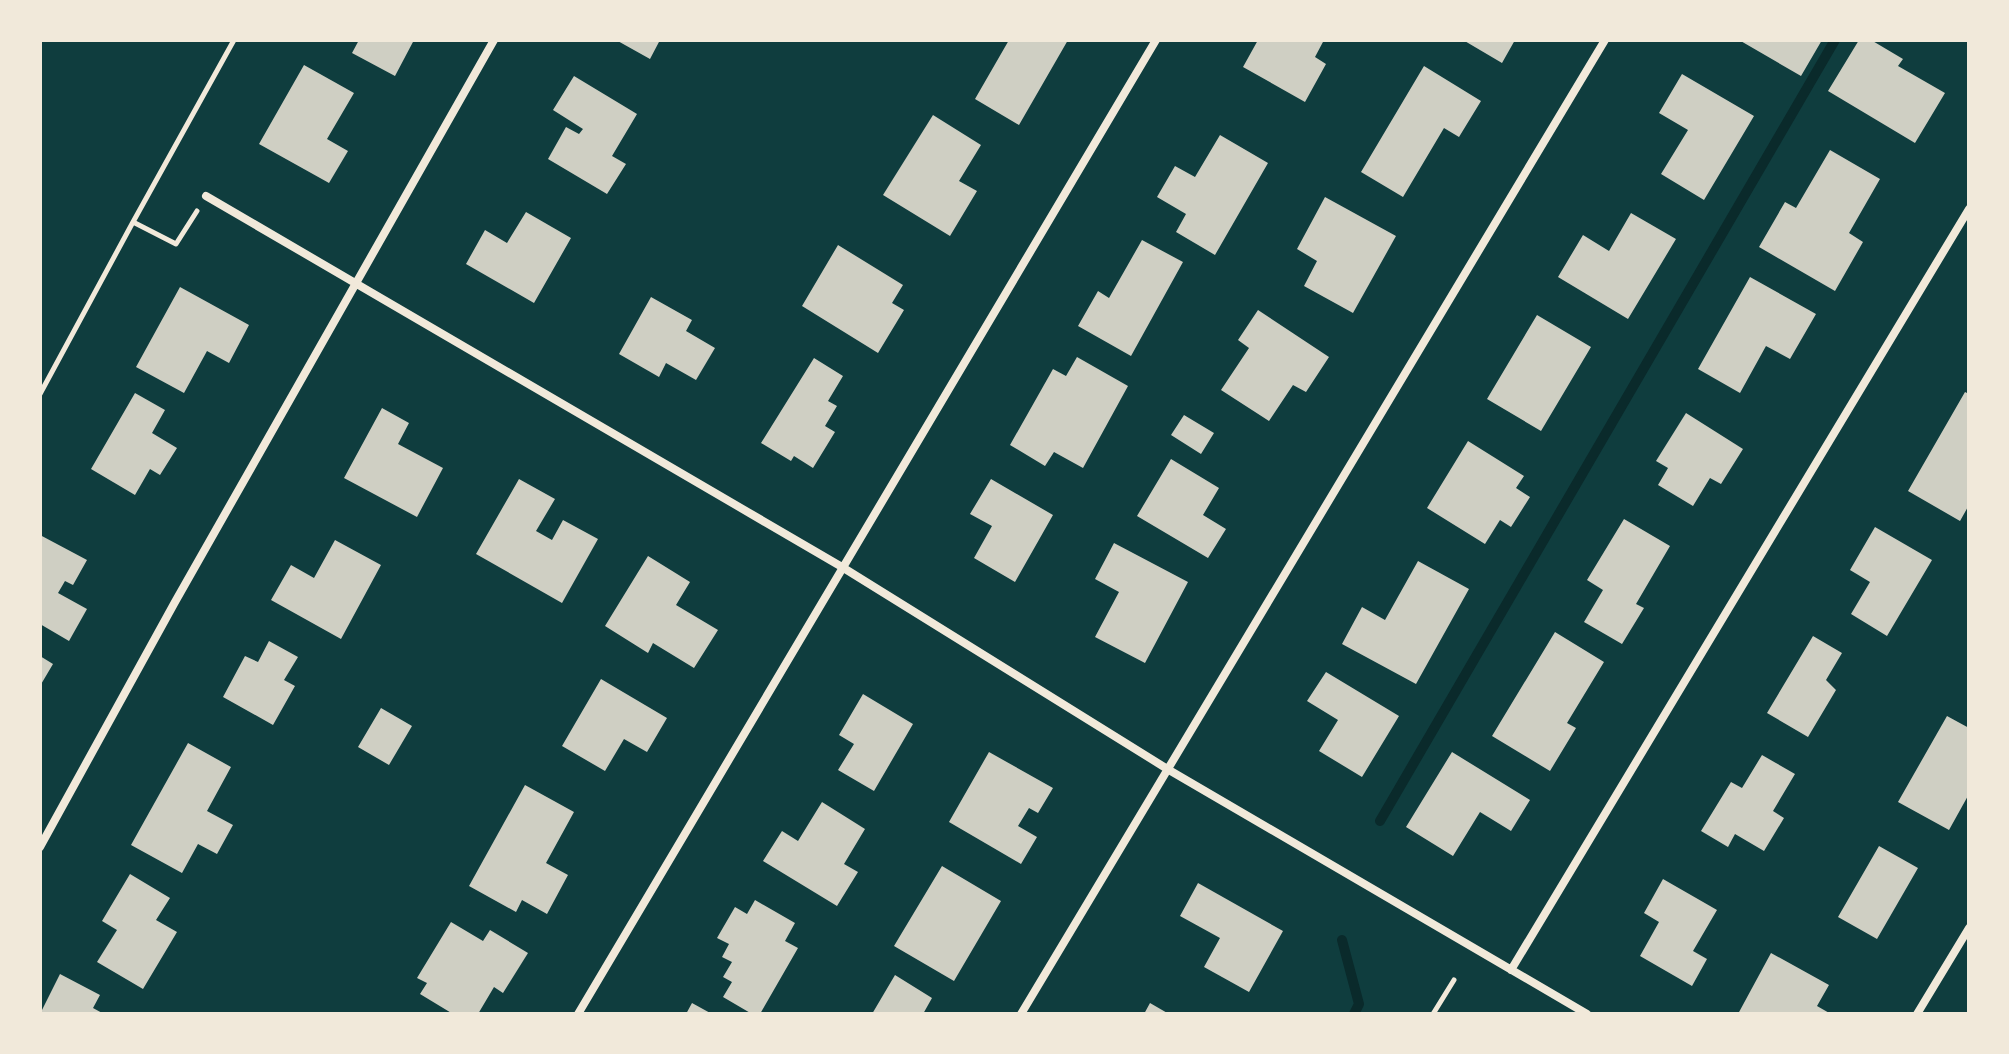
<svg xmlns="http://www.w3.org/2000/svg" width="2009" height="1054" font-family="'Source Sans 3',sans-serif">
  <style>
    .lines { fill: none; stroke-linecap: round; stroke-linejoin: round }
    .stream { stroke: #0a2a2b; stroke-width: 10 }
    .building { fill: #cfcfc3 }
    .path { stroke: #f1e9da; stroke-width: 5 }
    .minor { stroke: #f1e9da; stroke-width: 8 }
  </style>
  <rect width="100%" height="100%" fill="#0f3d3e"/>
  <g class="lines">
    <!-- stream -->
    <path class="stream" d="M 1380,821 L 1835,40
      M 1342,940 L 1359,1004 L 1354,1014"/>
  </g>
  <!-- building -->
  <path class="building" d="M 359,40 L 414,40 L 395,76 L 352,53 Z
    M 616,40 L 660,40 L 650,59 Z
    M 1009,40 L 1068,40 L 1019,125 L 975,99 Z
    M 1258,40 L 1324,40 L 1315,57 L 1326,64 L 1305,102 L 1243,67 Z
    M 1463,40 L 1515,40 L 1502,63 Z
    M 1739,40 L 1822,40 L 1801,76 Z
    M 1859,40 L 1871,40 L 1903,59 L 1898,66 L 1945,93 L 1915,143 L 1828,91 Z
    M 304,65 L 354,93 L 327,139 L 348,151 L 329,183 L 259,144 Z
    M 1424,66 L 1481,101 L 1459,137 L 1444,128 L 1403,197 L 1361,172 Z
    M 1682,74 L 1754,116 L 1704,200 L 1661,174 L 1688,130 L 1659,113 Z
    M 574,76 L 637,114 L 612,156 L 626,164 L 607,194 L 548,159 L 566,127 L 579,134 L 583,129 L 553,110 Z
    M 933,115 L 981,145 L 959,181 L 977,191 L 950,236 L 883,195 Z
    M 1220,135 L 1268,163 L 1215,255 L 1176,232 L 1186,214 L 1157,197 L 1175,166 L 1195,177 Z
    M 1830,150 L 1880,179 L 1849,233 L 1863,242 L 1835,291 L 1759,247 L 1785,202 L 1796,208 Z
    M 1325,197 L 1396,236 L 1353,313 L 1304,286 L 1317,261 L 1297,249 Z
    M 526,212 L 571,238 L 534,303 L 466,264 L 485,230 L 507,243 Z
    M 1631,213 L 1676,239 L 1628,319 L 1558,277 L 1583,235 L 1609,251 Z
    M 1142,240 L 1183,262 L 1131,356 L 1078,326 L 1098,291 L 1109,298 Z
    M 838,245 L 903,285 L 892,303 L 904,310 L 878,353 L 802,306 Z
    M 1750,277 L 1816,314 L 1790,359 L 1766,346 L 1740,393 L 1698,369 Z
    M 180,287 L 249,325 L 229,363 L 207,351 L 184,393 L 136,367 Z
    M 651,297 L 692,320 L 686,331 L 715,348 L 696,380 L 666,363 L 659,377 L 619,354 Z
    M 1258,310 L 1329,357 L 1306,392 L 1293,385 L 1269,421 L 1221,390 L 1249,348 L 1238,340 Z
    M 1537,315 L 1591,347 L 1541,431 L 1487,399 Z
    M 1077,357 L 1128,386 L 1083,468 L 1054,452 L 1045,466 L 1010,445 L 1053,369 L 1066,376 Z
    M 814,358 L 843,376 L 828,401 L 837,406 L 825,426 L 835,432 L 813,468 L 794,456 L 791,461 L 761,443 Z
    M 1965,392 L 1969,394 L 1969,505 L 1960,521 L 1908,491 Z
    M 135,393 L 165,410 L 152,433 L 177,448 L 160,475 L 150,469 L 135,495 L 91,469 Z
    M 382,408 L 409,423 L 398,444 L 443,468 L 417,517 L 344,478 Z
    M 1686,413 L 1743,449 L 1721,484 L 1710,478 L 1693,506 L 1658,485 L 1668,468 L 1656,461 Z
    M 1184,415 L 1214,433 L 1201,454 L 1171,435 Z
    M 1468,441 L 1524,476 L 1516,488 L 1530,497 L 1511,527 L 1500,520 L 1485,544 L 1427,508 Z
    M 1171,459 L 1219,488 L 1203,515 L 1226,529 L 1208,558 L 1137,516 Z
    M 519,479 L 555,499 L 536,531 L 552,540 L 563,520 L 598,539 L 562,603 L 476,554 Z
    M 991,479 L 1053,515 L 1015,582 L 974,558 L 992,526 L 970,514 Z
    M 1624,519 L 1670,546 L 1636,604 L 1644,608 L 1622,644 L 1584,622 L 1603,590 L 1587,580 Z
    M 1875,527 L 1932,560 L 1887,636 L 1851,614 L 1870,582 L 1850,570 Z
    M 40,535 L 87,560 L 73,585 L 65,581 L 58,593 L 87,609 L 69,641 L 40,624 Z
    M 335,540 L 381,565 L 341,639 L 271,600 L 291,565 L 314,578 Z
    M 1114,543 L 1188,582 L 1145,663 L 1095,637 L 1119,592 L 1095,579 Z
    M 648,556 L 690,582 L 676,605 L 718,630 L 694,668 L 653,643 L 648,653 L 605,626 Z
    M 1418,561 L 1469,589 L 1416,684 L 1342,644 L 1362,607 L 1385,620 Z
    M 1555,632 L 1604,662 L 1567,723 L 1576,728 L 1550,771 L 1492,736 Z
    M 1813,636 L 1842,653 L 1826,680 L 1836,690 L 1808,737 L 1767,713 Z
    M 269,641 L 298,657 L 284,680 L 295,686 L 273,725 L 223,697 L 245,656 L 258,662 Z
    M 40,656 L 53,664 L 40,686 Z
    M 1326,672 L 1399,716 L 1362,777 L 1319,751 L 1338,720 L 1307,701 Z
    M 601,679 L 667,718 L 647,752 L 624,739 L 605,771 L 562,746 Z
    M 863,694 L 913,724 L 874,791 L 838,770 L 854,744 L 839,735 Z
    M 381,708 L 412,726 L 389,765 L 358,747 Z
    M 1947,716 L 1969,728 L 1969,794 L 1949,830 L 1898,802 Z
    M 188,743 L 231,767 L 207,811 L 233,825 L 217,854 L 198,844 L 182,873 L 131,845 Z
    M 989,752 L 1053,788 L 1038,813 L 1029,808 L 1018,826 L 1037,837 L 1021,864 L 949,822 Z
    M 1452,752 L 1530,800 L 1511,831 L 1480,812 L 1453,856 L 1406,827 Z
    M 1762,755 L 1795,774 L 1773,811 L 1784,818 L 1764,851 L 1735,834 L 1728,847 L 1701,831 L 1731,782 L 1742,788 Z
    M 525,785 L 574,812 L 546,863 L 568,875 L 547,914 L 522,900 L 516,912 L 469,886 Z
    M 822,802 L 865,829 L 844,864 L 858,872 L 837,906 L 763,861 L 782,831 L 798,841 Z
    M 1879,846 L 1918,868 L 1877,939 L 1838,917 Z
    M 942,866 L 1001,901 L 954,981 L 894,946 Z
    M 130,874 L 170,898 L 156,920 L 177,932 L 143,989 L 97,962 L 117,930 L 102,921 Z
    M 1663,879 L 1717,910 L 1693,951 L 1707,959 L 1692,986 L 1640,956 L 1659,922 L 1644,913 Z
    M 1198,883 L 1283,931 L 1249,992 L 1204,967 L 1220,938 L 1180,916 Z
    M 755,900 L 795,923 L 785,941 L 798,948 L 760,1014 L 752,1014 L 723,997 L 732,982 L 723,977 L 732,962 L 722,957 L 729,944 L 717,938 L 735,907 L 747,914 Z
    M 451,922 L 483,941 L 490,930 L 528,953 L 503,993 L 494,987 L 478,1014 L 453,1014 L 420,994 L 427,983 L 417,978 Z
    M 1771,953 L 1829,985 L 1817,1006 L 1831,1014 L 1738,1014 Z
    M 60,974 L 100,995 L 93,1008 L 104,1014 L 40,1014 Z
    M 895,975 L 932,998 L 923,1014 L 872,1014 Z
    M 692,1003 L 712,1014 L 686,1014 Z
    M 1150,1003 L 1169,1014 L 1144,1014 Z"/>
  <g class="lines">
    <!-- path -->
    <path class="path" d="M 133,222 L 234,40
      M 40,394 L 133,222 L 176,244 L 197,211
      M 1433,1014 L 1454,980"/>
    <!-- minor -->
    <path class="minor" d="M 206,196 L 842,567 L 1169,770 L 1587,1014
      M 40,847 L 175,602 L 494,40
      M 1511,970 L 1969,209
      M 578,1014 L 1156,40
      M 1021,1014 L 1605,40
      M 1917,1014 L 1969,928"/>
  </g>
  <!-- border -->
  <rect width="2009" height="1054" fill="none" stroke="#f1e9da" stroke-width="84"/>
</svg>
